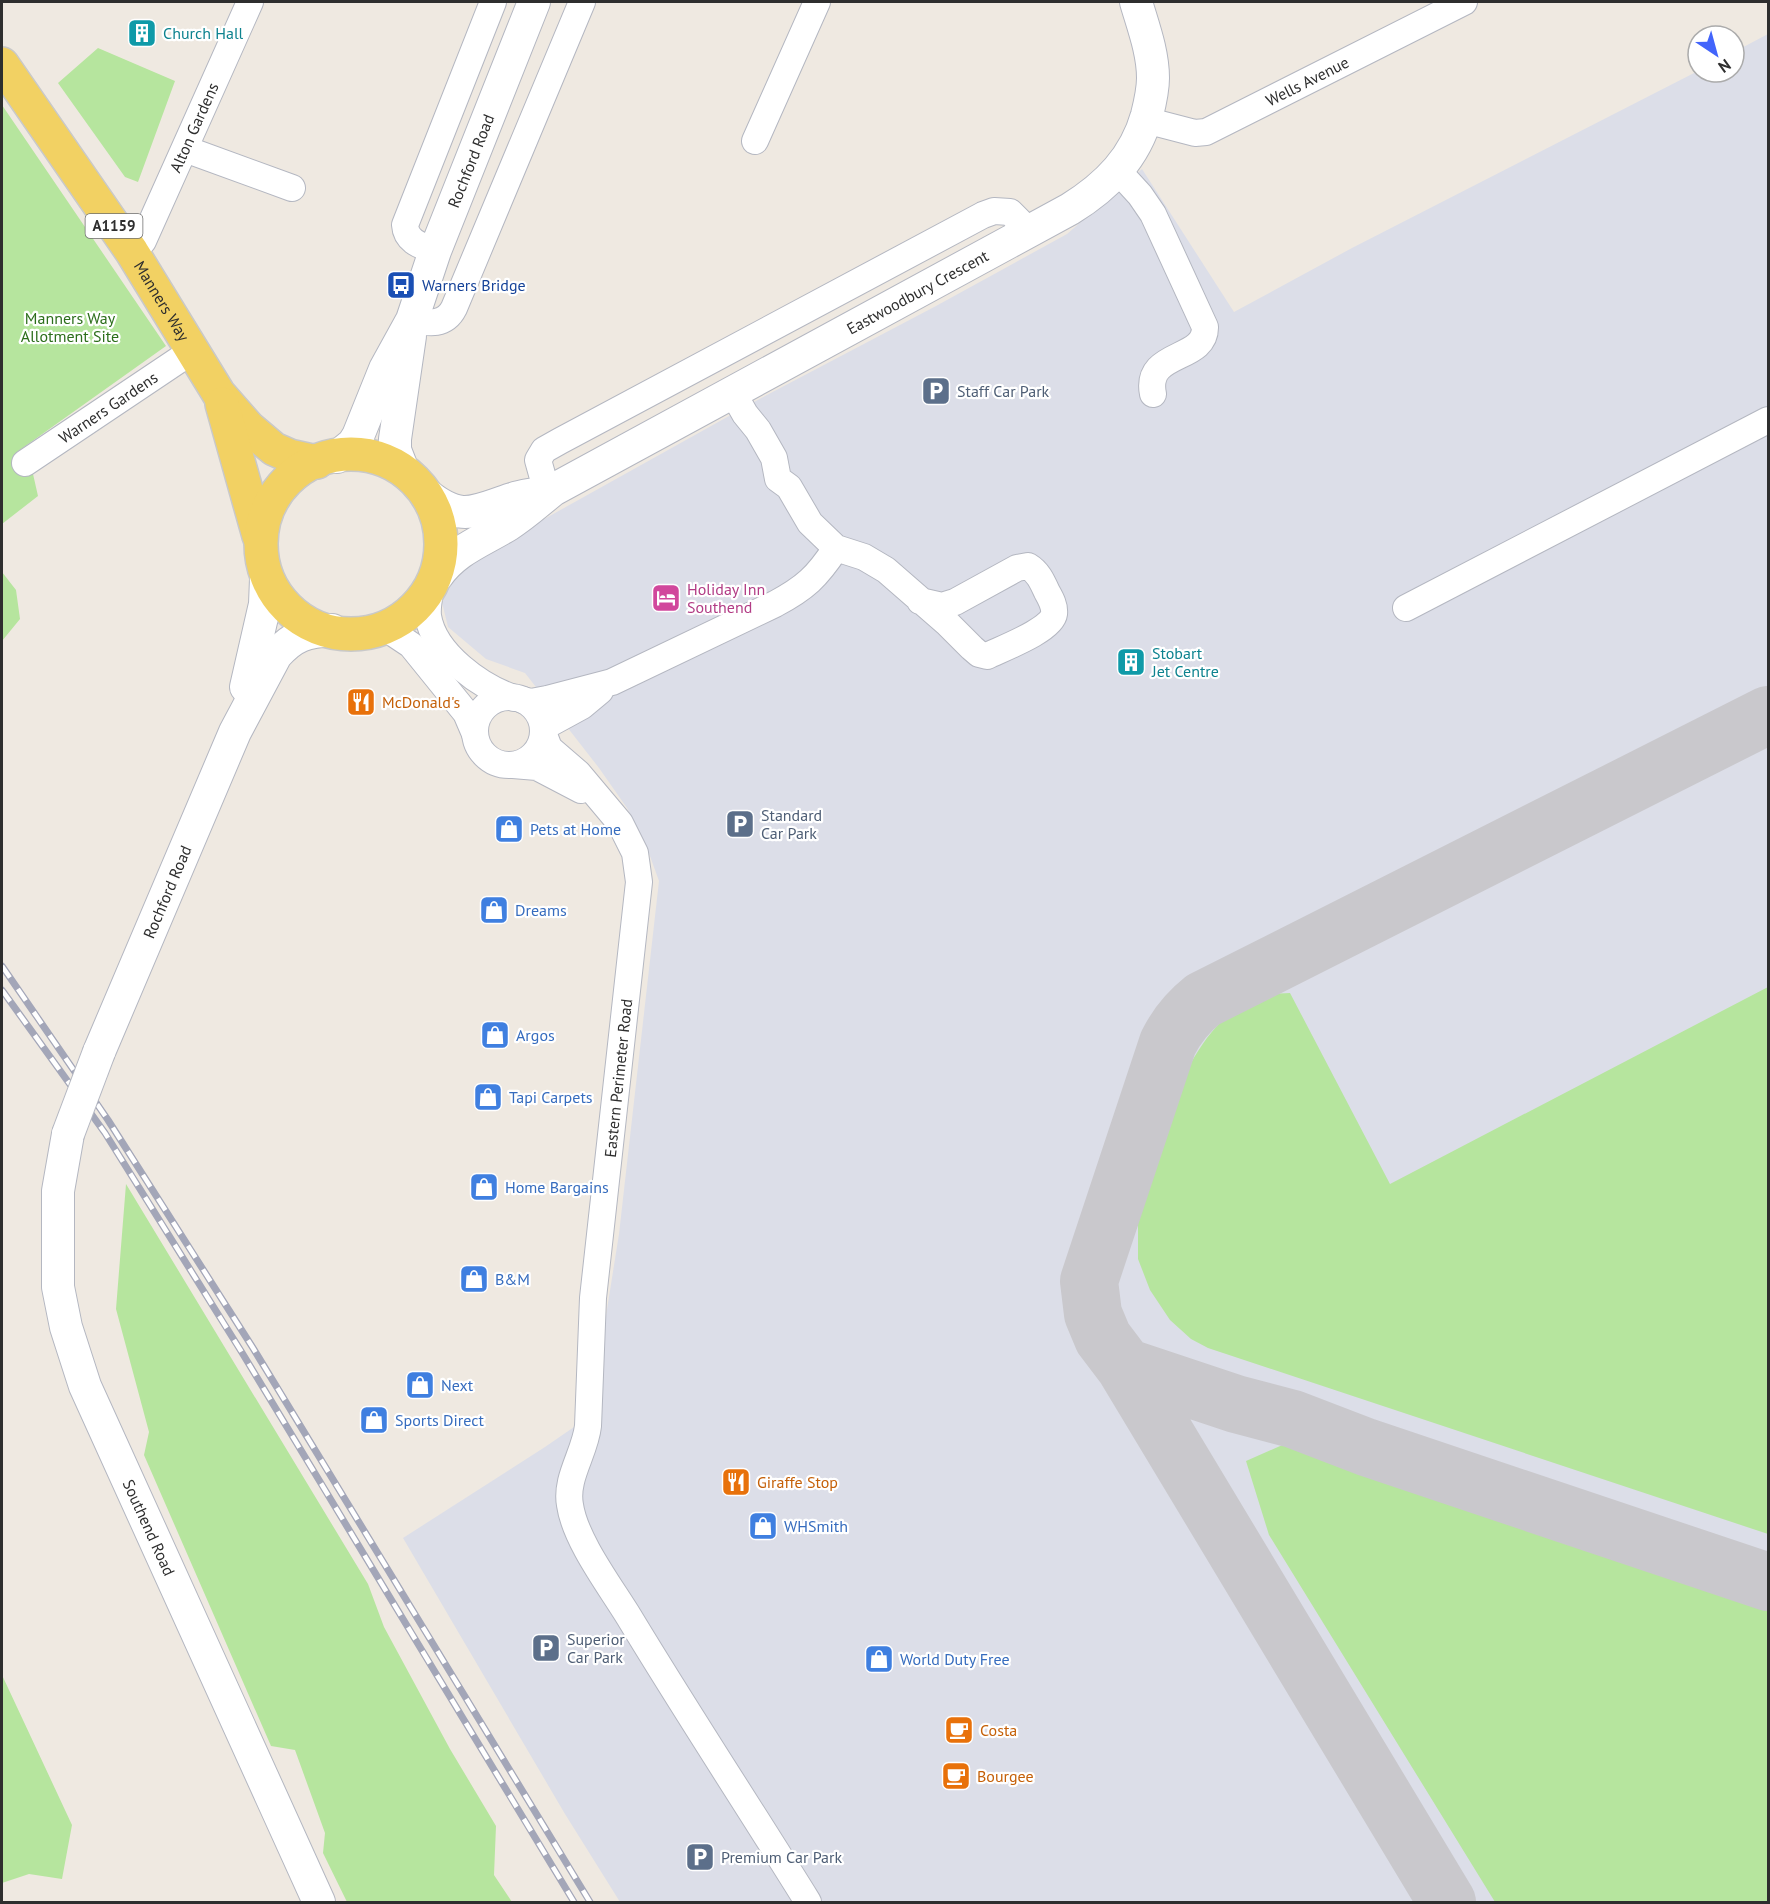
<svg xmlns="http://www.w3.org/2000/svg" width="1770" height="1904" font-family="'PT Sans',sans-serif">
  <style>
    .airport { fill: #dcdee8 }
    .green { fill: #b6e59e }
    .lines { fill: none; stroke-linecap: round; stroke-linejoin: round }
    .taxiway { stroke: #c9c8cc; stroke-width: 58 }
    .minor-casing { stroke: #b4b7c1; stroke-width: 28 }
    .tertiary-casing { stroke: #b4b7c1; stroke-width: 34 }
    .primary-casing { stroke: #c9c9c9; stroke-width: 36 }
    .minor { stroke: #fff; stroke-width: 26 }
    .tertiary { stroke: #fff; stroke-width: 32 }
    .primary { stroke: #f2d163; stroke-width: 33 }
    .rail-casing { stroke: #a3a6b8; stroke-width: 7 }
    .rail { stroke: #fff; stroke-width: 4.5; stroke-dasharray: 14; stroke-linecap: butt }
    .tertiary-bridge-casing { stroke: #b4b7c1; stroke-width: 34; stroke-linecap: butt }
    .tertiary-bridge { stroke: #fff; stroke-width: 32 }
    .labels { text-anchor: middle; stroke-width: 4.5; stroke-linejoin: round; paint-order: stroke }
    .shield { fill: #fff; stroke: #6d6d6d; stroke-width: 1.5 }
    .shield-label { font-size: 15px; font-weight: bold; fill: #2e2e2e }
    .culture-label { font-size: 16px; fill: #0d838f; stroke: #fff; text-anchor: start }
    .street-label { font-size: 16px; fill: #2e2e2e; stroke: #fff }
    .transit-label { font-size: 16px; fill: #164399; stroke: #fff; text-anchor: start }
    .park-label { font-size: 16px; fill: #2c6e1b; stroke: #fff }
    .service-label { font-size: 16px; fill: #4e5e75; stroke: #fff; text-anchor: start }
    .hotel-label { font-size: 16px; fill: #b23c85; stroke: #fff; text-anchor: start }
    .food-label { font-size: 16px; fill: #c56008; stroke: #fff; text-anchor: start }
    .shop-label { font-size: 16px; fill: #366cbe; stroke: #fff; text-anchor: start }
  </style>
  <rect width="100%" height="100%" fill="#efe9e1"/>
  <!-- airport -->
  <path class="airport" d="M 1768,34 L 1768,1902 L 620,1902 L 565,1814 L 403,1538 L 545,1447 L 590,1416 L 619,1234 L 659,881 L 646,845 L 627,808 L 599,768 L 525,673 L 486,659 L 448,627 L 441,598 L 461,567 L 503,542 L 765,396 L 936,306 L 1067,234 L 1142,169 L 1234,312 L 1352,248 L 1698,71 L 1698,72 L 1734,72 L 1734,52 Z"/>
  <!-- green -->
  <path class="green" d="M 98,48 L 175,81 L 138,182 L 125,177 L 58,83 Z
    M 2,105 L 166,346 L 17,452 L 33,474 L 38,496 L 2,524 Z
    M 2,572 L 16,590 L 20,619 L 2,641 Z
    M 1768,987 L 1768,1534 L 1208,1348 L 1191,1339 L 1170,1320 L 1150,1290 L 1138,1259 L 1138,1221 L 1191,1063 C 1207,1034 1229,1007 1262,996 C 1270,993 1281,994 1290,993 L 1390,1184 Z
    M 126,1184 L 368,1584 L 384,1627 L 450,1749 L 496,1826 L 494,1875 L 512,1902 L 347,1902 L 323,1853 L 325,1833 L 295,1750 L 271,1746 L 144,1455 L 149,1432 L 116,1309 Z
    M 1296,1439 L 1768,1599 L 1768,1902 L 1495,1902 L 1269,1535 L 1246,1461 Z
    M 2,1675 L 72,1825 L 62,1879 L 29,1874 L 2,1883 Z"/>
  <g class="lines">
    <!-- taxiway -->
    <path class="taxiway" d="M 1125,1367 L 1236,1404 L 1293,1419 L 1366,1447 L 1768,1582
      M 1447,1902 L 1125,1367 L 1103,1338 L 1093,1314 L 1089,1281 L 1168,1043 C 1177,1025 1188,1012 1203,1000 L 1768,715"/>
    <!-- minor casing -->
    <g class="minor-casing">
      <g id="minor">
        <path id="s1" d="M 1145,120 L 1195,133 L 1206,132 L 1464,2"/>
        <path d="M 755,141 L 817,2"/>
        <path d="M 185,149 L 292,188"/>
        <path d="M 1118,171 L 1140,195 L 1153,214 L 1205,327 C 1206,362 1144,350 1153,394"/>
        <path d="M 435,251 C 422,246 406,242 405,225 L 493,2"/>
        <path id="s2" d="M 132,252 L 143,241 L 250,2"/>
        <path d="M 412,320 C 429,323 445,326 454,308 L 582,2"/>
        <path d="M 733,393 L 745,414 L 758,430 L 774,458 L 778,479 L 789,487 L 810,523 L 836,548 L 864,557 L 886,570 L 948,624 L 972,648 L 979,654 L 987,656 C 1001,649 1052,630 1054,614 C 1055,606 1051,599 1047,592 C 1042,581 1038,572 1028,566 L 1017,568 L 955,602 L 942,606 L 920,601"/>
        <path id="s3" d="M 25,463 L 192,351"/>
        <path d="M 553,490 L 543,478 L 538,460 L 544,450 L 560,441 L 983,215 L 994,211 L 1010,212 L 1019,221 L 1025,233"/>
        <path d="M 431,588 C 429,598 427,606 428,616 C 434,654 481,687 514,698"/>
        <path d="M 1406,608 L 1768,420"/>
        <path d="M 373,630 L 390,631 L 411,645 L 466,713 L 475,734"/>
        <circle cx="509" cy="731" r="34"/>
        <path d="M 523,700 L 531,702 L 547,699 L 612,682 L 775,604 C 805,588 817,577 836,548"/>
        <path d="M 543,732 L 549,748 L 578,773 L 620,823 L 635,853 L 639,882 L 593,1298 L 588,1426 C 585,1453 565,1478 570,1505 C 575,1540 610,1586 629,1617 C 687,1713 749,1807 808,1902"/>
        <path d="M 543,732 L 549,724 L 582,706 L 600,691"/>
        <path d="M 513,765 L 537,767 L 581,790"/>
      </g>
    </g>
    <!-- tertiary casing -->
    <g class="tertiary-casing">
      <g id="tertiary">
        <path id="s4" d="M 337,457 L 353,444 L 358,436 L 385,369 L 412,320 L 435,251 L 534,2"/>
        <path d="M 402,468 L 395,450 L 395,439 L 410,336"/>
        <path d="M 426,494 C 462,523 474,511 512,499 C 521,496 531,495 540,493"/>
        <path id="s5" d="M 437,576 C 455,550 482,541 508,525 C 524,515 538,502 553,490 L 1070,209 C 1107,186 1135,158 1147,115 C 1150,103 1153,91 1153,78 C 1153,52 1143,26 1136,2"/>
        <path d="M 246,687 L 265,604 L 266,579"/>
        <path id="s6" d="M 99,1052 L 235,732 L 276,655 C 294,635 306,632 332,630"/>
        <path id="s7" d="M 68,1134 L 58,1191 L 58,1287 L 66,1327 L 85,1386 L 319,1902"/>
      </g>
    </g>
    <!-- primary casing -->
    <g class="primary-casing">
      <g id="primary">
        <path id="s8" d="M 2,64 L 132,252 L 219,394 L 248,427 L 274,449 L 290,456 L 317,462"/>
        <path d="M 222,404 L 259,536"/>
        <circle cx="351" cy="544" r="90"/>
      </g>
    </g>
    <!-- minor -->
    <use href="#minor" class="minor"/>
    <!-- tertiary -->
    <use href="#tertiary" class="tertiary"/>
    <!-- primary -->
    <use href="#primary" class="primary"/>
    <!-- rail casing -->
    <g class="rail-casing">
      <path id="rail" d="M 2,966 L 108,1120 L 253,1348 L 590,1902
        M 2,990 L 105,1133 L 241,1351 L 574,1902"/>
    </g>
    <!-- rail -->
    <use href="#rail" class="rail"/>
    <!-- tertiary-bridge casing -->
    <g class="tertiary-bridge-casing">
      <path id="tertiary-bridge" d="M 68,1134 L 99,1052"/>
    </g>
    <!-- tertiary-bridge -->
    <use href="#tertiary-bridge" class="tertiary-bridge"/>
  </g>
  <!-- icons -->
  <defs>
    <g id="building-square" transform="scale(1.5)"><rect x="-9" y="-9" width="18" height="18" rx="4" fill="#0f9aa8" stroke="#fff"/><path d="M-4-6H4V6H1V3H-1V6H-4ZM-2.5-4.3h1.7v1.8h-1.7ZM.8-4.3h1.7v1.8H.8ZM-2.5-1h1.7V.8h-1.7ZM.8-1h1.7V.8H.8Z" fill="#fff"/></g>
    <g id="bus-square" transform="scale(1.5)"><rect x="-9" y="-9" width="18" height="18" rx="4" fill="#1a4fb4" stroke="#fff"/><path d="M-5-6H5V4H4V6H2V4H-2V6H-4V4H-5ZM-3.5-4V0h7V-4ZM-3.5 1.2v1.5H-2V1.2ZM2 1.2v1.5H3.5V1.2Z" fill="#fff"/></g>
    <g id="parking-square" transform="scale(1.5)"><rect x="-9" y="-9" width="18" height="18" rx="4" fill="#5c6f8a" stroke="#fff"/><path d="M-3.5-5.5H1a3.5 3.5 0 0 1 0 7H-1V5.5H-3.5ZM-1-3.4V-.6H.8a1.4 1.4 0 0 0 0-2.8Z" fill="#fff"/></g>
    <g id="hotel-square" transform="scale(1.5)"><rect x="-9" y="-9" width="18" height="18" rx="4" fill="#d1479c" stroke="#fff"/><path d="M-6-4.5h1.5V1H6V5H4.5V3h-9V5H-6ZM-4 0a1.8 1.8 0 1 1 3.6 0ZM.5 0V-2.5h3Q6-2.5 6 0Z" fill="#fff"/></g>
    <g id="restaurant-square" transform="scale(1.5)"><rect x="-9" y="-9" width="18" height="18" rx="4" fill="#e8710a" stroke="#fff"/><path d="M-5-6h1v4h1v-4h1v4h1v-4h1v5L-1.5 .5V6h-2V.5L-5-1ZM5-6V6H3V1.5H1.5Q1.5-4 5-6Z" fill="#fff"/></g>
    <g id="shop-square" transform="scale(1.5)"><rect x="-9" y="-9" width="18" height="18" rx="4" fill="#3f7fe0" stroke="#fff"/><path d="M-5-2.5h2.3a2.7 3.5 0 0 1 5.4 0H5L5.5 6h-11ZM-1.5-2.5h3a1.5 2.3 0 0 0-3 0Z" fill="#fff"/></g>
    <g id="cafe-square" transform="scale(1.5)"><rect x="-9" y="-9" width="18" height="18" rx="4" fill="#e8710a" stroke="#fff"/><path d="M-5.5-4.5H6V0H3Q3 3.5 0 3.5H-2.5Q-5.5 3.5-5.5 0ZM3-3.2v2h1.7v-2ZM-6 4.5H4V6H-6Z" fill="#fff"/></g>
  </defs>
  <g fill-rule="evenodd">
    <use href="#building-square" x="142" y="33"/>
    <use href="#bus-square" x="401" y="285"/>
    <use href="#parking-square" x="936" y="391"/>
    <use href="#hotel-square" x="666" y="598"/>
    <use href="#building-square" x="1131" y="662"/>
    <use href="#restaurant-square" x="361" y="702"/>
    <use href="#parking-square" x="740" y="824"/>
    <use href="#shop-square" x="509" y="829"/>
    <use href="#shop-square" x="494" y="910"/>
    <use href="#shop-square" x="495" y="1035"/>
    <use href="#shop-square" x="488" y="1097"/>
    <use href="#shop-square" x="484" y="1187"/>
    <use href="#shop-square" x="474" y="1279"/>
    <use href="#shop-square" x="420" y="1385"/>
    <use href="#shop-square" x="374" y="1420"/>
    <use href="#restaurant-square" x="736" y="1482"/>
    <use href="#shop-square" x="763" y="1526"/>
    <use href="#parking-square" x="546" y="1648"/>
    <use href="#shop-square" x="879" y="1659"/>
    <use href="#cafe-square" x="959" y="1730"/>
    <use href="#cafe-square" x="956" y="1776"/>
    <use href="#parking-square" x="700" y="1857"/>
  </g>
  <g class="labels">
    <!-- shield labels -->
    <rect class="shield" x="85.5" y="214" width="57" height="24" rx="4.5"/>
    <g class="shield-label">
      <text x="114" y="231">A1159</text>
    </g>
    <!-- culture labels -->
    <g class="culture-label">
      <text x="163" y="39">Church Hall</text>
      <text x="1152" y="659">Stobart<tspan x="1152" dy="18">Jet Centre</tspan></text>
    </g>
    <!-- street labels -->
    <g class="street-label">
      <text dy="6" stroke="none"><textPath href="#s1" startOffset="176">Wells Avenue</textPath></text>
      <text dy="6" stroke="none"><textPath href="#s2" startOffset="140">Alton Gardens</textPath></text>
      <text dy="6" stroke="none"><textPath href="#s4" startOffset="328">Rochford Road</textPath></text>
      <text dy="6" stroke="none"><textPath href="#s5" startOffset="560">Eastwoodbury Crescent</textPath></text>
      <text dy="6" stroke="none"><textPath href="#s8" startOffset="286">Manners Way</textPath></text>
      <text dy="6" stroke="none"><textPath href="#s3" startOffset="100">Warners Gardens</textPath></text>
      <text dy="6" stroke="none"><textPath href="#s6" startOffset="174">Rochford Road</textPath></text>
      <text transform="translate(618 1078) rotate(-84)" y="6">Eastern Perimeter Road</text>
      <text dy="6" stroke="none"><textPath href="#s7" startOffset="412">Southend Road</textPath></text>
    </g>
    <!-- transit labels -->
    <g class="transit-label">
      <text x="422" y="291">Warners Bridge</text>
    </g>
    <!-- park labels -->
    <g class="park-label">
      <text x="70" y="324">Manners Way<tspan x="70" dy="18">Allotment Site</tspan></text>
    </g>
    <!-- service labels -->
    <g class="service-label">
      <text x="957" y="397">Staff Car Park</text>
      <text x="761" y="821">Standard<tspan x="761" dy="18">Car Park</tspan></text>
      <text x="567" y="1645">Superior<tspan x="567" dy="18">Car Park</tspan></text>
      <text x="721" y="1863">Premium Car Park</text>
    </g>
    <!-- hotel labels -->
    <g class="hotel-label">
      <text x="687" y="595">Holiday Inn<tspan x="687" dy="18">Southend</tspan></text>
    </g>
    <!-- food labels -->
    <g class="food-label">
      <text x="382" y="708">McDonald's</text>
      <text x="757" y="1488">Giraffe Stop</text>
      <text x="980" y="1736">Costa</text>
      <text x="977" y="1782">Bourgee</text>
    </g>
    <!-- shop labels -->
    <g class="shop-label">
      <text x="530" y="835">Pets at Home</text>
      <text x="515" y="916">Dreams</text>
      <text x="516" y="1041">Argos</text>
      <text x="509" y="1103">Tapi Carpets</text>
      <text x="505" y="1193">Home Bargains</text>
      <text x="495" y="1285">B&amp;M</text>
      <text x="441" y="1391">Next</text>
      <text x="395" y="1426">Sports Direct</text>
      <text x="784" y="1532">WHSmith</text>
      <text x="900" y="1665">World Duty Free</text>
    </g>
  </g>
  <!-- border -->
  <rect width="1770" height="1904" fill="none" stroke="#2e2e2e" stroke-width="6"/>
  <!-- north arrow -->
  <g transform="translate(1716 54) rotate(144)"><circle r="28" fill="#ffffff" stroke="#ababab" stroke-width="1.5"/>
  <path d="M0-4.5L10 22L0 15L-10 22Z" fill="#4264fb"/>
  <text y="-9" font-size="16" font-weight="bold" text-anchor="middle" fill="#2e2e2e">N</text>
  </g>
</svg>
